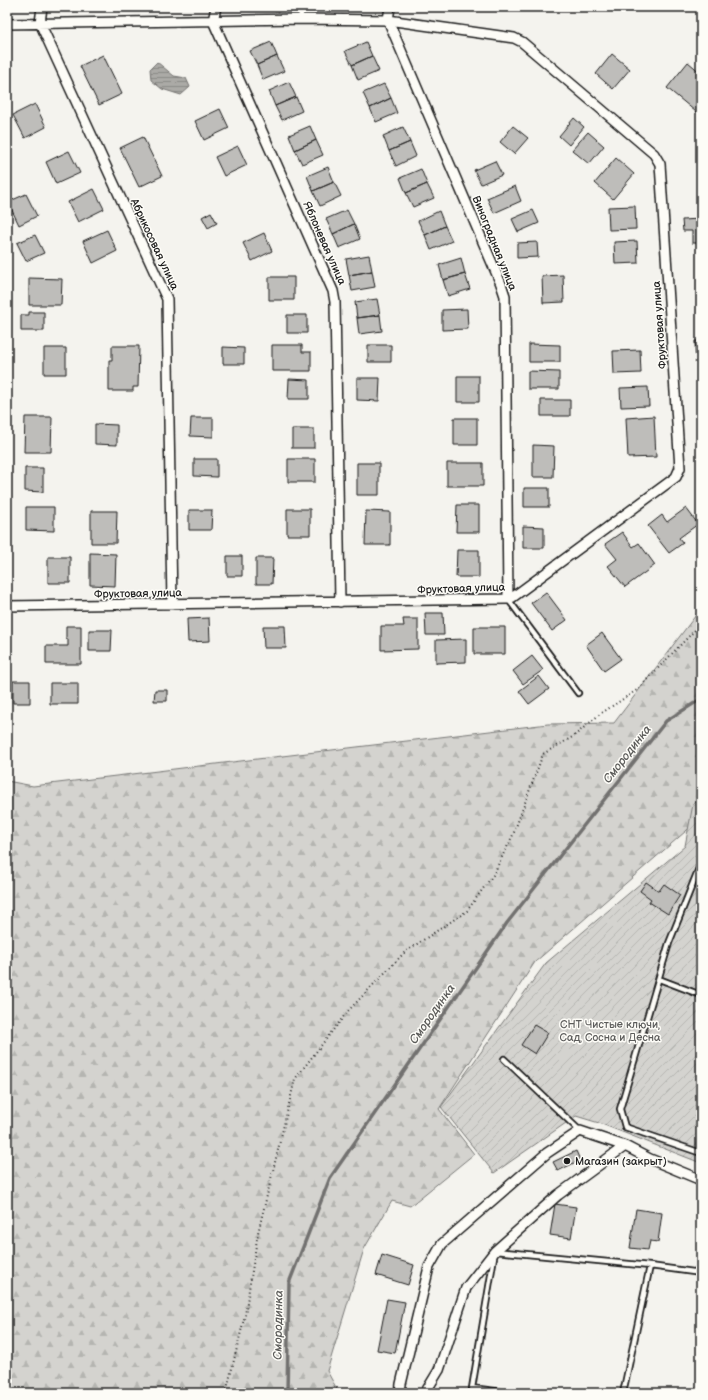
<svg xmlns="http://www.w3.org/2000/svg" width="708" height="1400" font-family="'Balsamiq Sans',sans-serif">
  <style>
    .forest { fill: url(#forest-firs); stroke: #787876 }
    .garden { fill: url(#garden-furrows); stroke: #787876 }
    .water { fill: url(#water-rules); stroke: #72716f }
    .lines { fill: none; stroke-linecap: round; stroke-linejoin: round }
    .stream { stroke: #72716f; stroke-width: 3.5 }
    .building { fill: #bebdba; stroke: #1c1c1c }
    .service-casing { stroke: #1c1c1c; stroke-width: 8 }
    .minor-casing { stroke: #1c1c1c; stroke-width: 12 }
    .path { stroke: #1c1c1c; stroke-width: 2; stroke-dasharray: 1 3; stroke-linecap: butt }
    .service { stroke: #fdfcf7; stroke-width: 4.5 }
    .minor { stroke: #fdfcf7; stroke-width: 9 }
    .poi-dot { fill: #1c1c1c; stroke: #fdfcf7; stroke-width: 1.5 }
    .labels { text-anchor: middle; stroke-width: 3; stroke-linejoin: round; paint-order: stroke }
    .street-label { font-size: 11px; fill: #1c1c1c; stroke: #fdfcf7 }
    .park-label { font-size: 11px; fill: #5c5c5b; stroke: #fdfcf7 }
    .poi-label { font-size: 11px; fill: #1c1c1c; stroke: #fdfcf7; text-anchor: start }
    .water-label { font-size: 12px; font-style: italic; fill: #5c5c5a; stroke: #fdfcf7 }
  </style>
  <defs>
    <pattern id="forest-firs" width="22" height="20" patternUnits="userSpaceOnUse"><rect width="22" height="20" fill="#d4d3cf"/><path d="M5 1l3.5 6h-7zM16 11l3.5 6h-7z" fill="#b5b5b1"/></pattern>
    <pattern id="garden-furrows" width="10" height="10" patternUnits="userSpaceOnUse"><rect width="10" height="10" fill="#d4d3cf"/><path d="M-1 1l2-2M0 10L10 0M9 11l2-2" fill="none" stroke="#b5b5b1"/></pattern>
    <pattern id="water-rules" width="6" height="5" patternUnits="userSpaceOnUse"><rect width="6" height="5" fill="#abaaa6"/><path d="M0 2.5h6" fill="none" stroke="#8a8a86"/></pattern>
  </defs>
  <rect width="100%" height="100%" fill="#f4f3ee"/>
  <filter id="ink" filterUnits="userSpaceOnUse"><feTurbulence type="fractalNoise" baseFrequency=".025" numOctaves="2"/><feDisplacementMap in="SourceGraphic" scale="8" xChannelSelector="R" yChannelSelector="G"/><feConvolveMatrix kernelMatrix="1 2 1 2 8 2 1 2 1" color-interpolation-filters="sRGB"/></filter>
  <g filter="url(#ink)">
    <!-- forest -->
    <path class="forest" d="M 699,611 L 701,611 L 701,818 L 535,962 L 439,1109 L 474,1154 L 410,1206 L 392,1201 L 364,1249 L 327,1371 L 339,1393 L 7,1393 L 7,781 L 33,786 L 548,724 L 614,723 Z"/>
    <!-- garden -->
    <path class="garden" d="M 701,799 L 701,1163 L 599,1123 L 576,1116 L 494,1173 L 441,1107 L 546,963 L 685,846 L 693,804 Z"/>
    <!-- water -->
    <path class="water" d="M 157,62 L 174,76 L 186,78 L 190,87 L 181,95 L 162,89 L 151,80 L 150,69 Z"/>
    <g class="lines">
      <!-- stream -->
      <path class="stream" d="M 287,1393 L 289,1283 L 330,1178 L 507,923 L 666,721 L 701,699"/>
    </g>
    <!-- building -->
    <path class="building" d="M 271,42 L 277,56 L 257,65 L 250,51 Z
      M 366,42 L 372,56 L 352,65 L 345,51 Z
      M 612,54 L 630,69 L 613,89 L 596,74 Z
      M 103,55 L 122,94 L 99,105 L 80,66 Z
      M 277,56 L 284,71 L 263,80 L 257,65 Z
      M 372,56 L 379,71 L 358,80 L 352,65 Z
      M 688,62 L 701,73 L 701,116 L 667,88 Z
      M 289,82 L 296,97 L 275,106 L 269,91 Z
      M 384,84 L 391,98 L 370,108 L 363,93 Z
      M 296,97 L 302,111 L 282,120 L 275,106 Z
      M 391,98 L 397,113 L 376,122 L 370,108 Z
      M 35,104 L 46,127 L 25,138 L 13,115 Z
      M 220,109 L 229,128 L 204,140 L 195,121 Z
      M 574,118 L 584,127 L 569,145 L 559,136 Z
      M 310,126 L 316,140 L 295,150 L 289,135 Z
      M 513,126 L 528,138 L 514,154 L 500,142 Z
      M 403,127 L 410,142 L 389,151 L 383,136 Z
      M 588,132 L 604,146 L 589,164 L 572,150 Z
      M 143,137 L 162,176 L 139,187 L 120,148 Z
      M 316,140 L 323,155 L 302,164 L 295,150 Z
      M 410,142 L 416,156 L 396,166 L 389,151 Z
      M 238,146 L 247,165 L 224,176 L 215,157 Z
      M 69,151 L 80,173 L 56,184 L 46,162 Z
      M 616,158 L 634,174 L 613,199 L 595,183 Z
      M 495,161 L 502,175 L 481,184 L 474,170 Z
      M 328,167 L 334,182 L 313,191 L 307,176 Z
      M 421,169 L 427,184 L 406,193 L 400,178 Z
      M 334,182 L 341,196 L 320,206 L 313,191 Z
      M 427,184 L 434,198 L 413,207 L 406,193 Z
      M 515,186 L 521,201 L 494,213 L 487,198 Z
      M 94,189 L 104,209 L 78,222 L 68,202 Z
      M 26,194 L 37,216 L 19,225 L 8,202 Z
      M 635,206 L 636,229 L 609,230 L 608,207 Z
      M 347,210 L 354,224 L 333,234 L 326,219 Z
      M 533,210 L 539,223 L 518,232 L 512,219 Z
      M 439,211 L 445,226 L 425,235 L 418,221 Z
      M 211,212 L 217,223 L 208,228 L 202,217 Z
      M 701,219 L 701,243 L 692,243 L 692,231 L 683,231 L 682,220 Z
      M 354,224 L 360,239 L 339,248 L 333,234 Z
      M 445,226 L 452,241 L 431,250 L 425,235 Z
      M 107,230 L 117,251 L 93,263 L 83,241 Z
      M 264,233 L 272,251 L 252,261 L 243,243 Z
      M 35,235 L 44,253 L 26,261 L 17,243 Z
      M 637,241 L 638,263 L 615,264 L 614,242 Z
      M 537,242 L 538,257 L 517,258 L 517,243 Z
      M 369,255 L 372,271 L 349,275 L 346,259 Z
      M 461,258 L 465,274 L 443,280 L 439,265 Z
      M 372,271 L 375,287 L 352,291 L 349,275 Z
      M 465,274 L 470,289 L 448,296 L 443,280 Z
      M 563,275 L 564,302 L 543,303 L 542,276 Z
      M 269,277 L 294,277 L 294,300 L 269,300 Z
      M 29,278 L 62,279 L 61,305 L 29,305 Z
      M 377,299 L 380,315 L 357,318 L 355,302 Z
      M 467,309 L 468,329 L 442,330 L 442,310 Z
      M 29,312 L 44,312 L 44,331 L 21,331 L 21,315 L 29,315 Z
      M 287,315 L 307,315 L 307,333 L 287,333 Z
      M 380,315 L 382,331 L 359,334 L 357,318 Z
      M 695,341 L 701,341 L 701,370 L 696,370 Z
      M 529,344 L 560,345 L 560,362 L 529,362 Z
      M 272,345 L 302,345 L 302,352 L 311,352 L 311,371 L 272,371 Z
      M 368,345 L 391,345 L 391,362 L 368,362 Z
      M 112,346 L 139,346 L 138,387 L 133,387 L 133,391 L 109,391 L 109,360 L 112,360 Z
      M 223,347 L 244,348 L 244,364 L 223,364 Z
      M 44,348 L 66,348 L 66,374 L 44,374 Z
      M 640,350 L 641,373 L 614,374 L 613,351 Z
      M 528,371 L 559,372 L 559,389 L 528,389 Z
      M 457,376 L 479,376 L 479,402 L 457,402 Z
      M 357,378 L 380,378 L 379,401 L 357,400 Z
      M 289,379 L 309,380 L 309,399 L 288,399 Z
      M 648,387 L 649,406 L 621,407 L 620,388 Z
      M 541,400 L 570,400 L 570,416 L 541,416 Z
      M 654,416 L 656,457 L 628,458 L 626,418 Z
      M 25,417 L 52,417 L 51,452 L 24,452 Z
      M 191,418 L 213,418 L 213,437 L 190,436 Z
      M 454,418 L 477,418 L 477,445 L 454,445 Z
      M 95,424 L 117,425 L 117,445 L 95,444 Z
      M 292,429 L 314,429 L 314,448 L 292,448 Z
      M 533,445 L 554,446 L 553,477 L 533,477 Z
      M 194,459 L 217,459 L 217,477 L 194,476 Z
      M 288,459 L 315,459 L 315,482 L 288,482 Z
      M 357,463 L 379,463 L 379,495 L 357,495 Z
      M 447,463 L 483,463 L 483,486 L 447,486 Z
      M 25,468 L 43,468 L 43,492 L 25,491 Z
      M 524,488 L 549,488 L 549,507 L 524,507 Z
      M 457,505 L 479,505 L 479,532 L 456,532 Z
      M 26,507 L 54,507 L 54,531 L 26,530 Z
      M 686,508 L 698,524 L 679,538 L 683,543 L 669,553 L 648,526 L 662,515 L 667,522 Z
      M 287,509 L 310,509 L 310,535 L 287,535 Z
      M 189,510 L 212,510 L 211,530 L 189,530 Z
      M 91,511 L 117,511 L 116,543 L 91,543 Z
      M 366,511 L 390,512 L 390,545 L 365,545 Z
      M 523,526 L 544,527 L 544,548 L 523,548 Z
      M 622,532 L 633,547 L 639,543 L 655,565 L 625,587 L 608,566 L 617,559 L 605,544 Z
      M 457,550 L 479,550 L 479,577 L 456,577 Z
      M 90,553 L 116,554 L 115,586 L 90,585 Z
      M 227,556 L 242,556 L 242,576 L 227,576 Z
      M 48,557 L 70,557 L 70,583 L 48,583 Z
      M 256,558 L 273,558 L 272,584 L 256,584 Z
      M 546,592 L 567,620 L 552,631 L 531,603 Z
      M 425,613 L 443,613 L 444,635 L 426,635 Z
      M 209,618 L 210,641 L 188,642 L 187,619 Z
      M 403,619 L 418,619 L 418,649 L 381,650 L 381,626 L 404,626 Z
      M 66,626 L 81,626 L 81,664 L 46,664 L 46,646 L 68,646 L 68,639 L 66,639 Z
      M 263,626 L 285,626 L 286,648 L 264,648 Z
      M 474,627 L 505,627 L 505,654 L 474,654 Z
      M 89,630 L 112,630 L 111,651 L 89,651 Z
      M 602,633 L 621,659 L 604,671 L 586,645 Z
      M 466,639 L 466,662 L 436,663 L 436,640 Z
      M 532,656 L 543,670 L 523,684 L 513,671 Z
      M 539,676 L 549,689 L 529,704 L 519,691 Z
      M 13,681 L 30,681 L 30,703 L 13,703 Z
      M 50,683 L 78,683 L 78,704 L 50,704 Z
      M 155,690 L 167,690 L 167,701 L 154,701 Z
      M 646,882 L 659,891 L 664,884 L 680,895 L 668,914 L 649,902 L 651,899 L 640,891 Z
      M 534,1025 L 548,1033 L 535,1054 L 521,1045 Z
      M 576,1151 L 580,1160 L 558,1171 L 553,1162 Z
      M 555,1204 L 576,1207 L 571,1238 L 550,1235 Z
      M 636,1209 L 662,1213 L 658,1242 L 650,1241 L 648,1250 L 630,1248 Z
      M 382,1255 L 414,1265 L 408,1285 L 376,1275 Z
      M 387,1299 L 405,1302 L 395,1353 L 377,1350 Z"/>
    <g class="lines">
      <!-- service casing -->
      <g class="service-casing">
        <path id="service" d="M 300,19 L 302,7
          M 508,599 L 578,693
          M 701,863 L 669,943 L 620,1109 L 625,1127 L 701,1153
          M 659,979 L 701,995
          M 504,1059 L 580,1131
          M 510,1393 L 472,1388 L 495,1251 L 650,1266 L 701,1273
          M 623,1393 L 650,1266"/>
      </g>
      <!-- minor casing -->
      <g class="minor-casing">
        <path id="minor" d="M 42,7 L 40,23 L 167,299 L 172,604
          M 216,7 L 213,21 L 333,291 L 335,302 L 340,602
          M 390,7 L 388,20 L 501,284 L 505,296 L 508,599
          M 7,24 L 300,19 L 388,20 L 514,38 L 522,42 L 654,154 L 660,164 L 680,468 L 676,477 L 513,597 L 508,599 L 7,606
          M 400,1393 L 401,1384 L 429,1267 L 442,1244 L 547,1153 L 580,1131 L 625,1146 L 650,1159 L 701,1180
          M 425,1393 L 439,1370 L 466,1288 L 495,1251 L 558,1195 L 625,1146"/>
      </g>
      <!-- path -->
      <path class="path" d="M 454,7 L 455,9
        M 693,7 L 701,15
        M 468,11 L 471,7
        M 226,1393 L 245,1315 L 258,1233 L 295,1079 L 348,1011 L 405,952 L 467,911 L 493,875 L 513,835 L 543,754 L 574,736 L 600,714 L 637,690 L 695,630 L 701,627"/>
      <!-- service -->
      <use href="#service" class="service"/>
      <!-- minor -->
      <use href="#minor" class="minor"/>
    </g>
  </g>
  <!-- markers -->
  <circle class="poi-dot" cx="567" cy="1161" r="4"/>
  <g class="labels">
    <!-- street labels -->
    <g class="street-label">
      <text transform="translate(325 243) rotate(66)" y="4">Яблоневая улица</text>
      <text transform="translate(495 243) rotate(68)" y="4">Виноградная улица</text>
      <text transform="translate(155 244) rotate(65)" y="4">Абрикосовая улица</text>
      <text transform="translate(659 325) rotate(-94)" y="4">Фруктовая улица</text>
      <text transform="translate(461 588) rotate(-2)" y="4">Фруктовая улица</text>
      <text transform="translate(138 593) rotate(-1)" y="4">Фруктовая улица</text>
    </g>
    <!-- park labels -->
    <g class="park-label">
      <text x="610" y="1028">СНТ Чистые ключи,<tspan x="610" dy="13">Сад, Сосна и Десна</tspan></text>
    </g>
    <!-- poi labels -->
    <g class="poi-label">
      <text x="575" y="1165">Магазин (закрыт)</text>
    </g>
    <!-- water labels -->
    <g class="water-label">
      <text transform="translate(627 754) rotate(-52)" y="4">Смородинка</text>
      <text transform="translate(432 1014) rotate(-55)" y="4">Смородинка</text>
      <text transform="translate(278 1325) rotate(-89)" y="4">Смородинка</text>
    </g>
  </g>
  <!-- margin -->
  <rect width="708" height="1400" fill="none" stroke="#fdfcf7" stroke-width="24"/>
  <rect x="12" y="12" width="684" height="1376" fill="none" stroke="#1c1c1c" stroke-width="1.5" filter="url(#ink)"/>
</svg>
